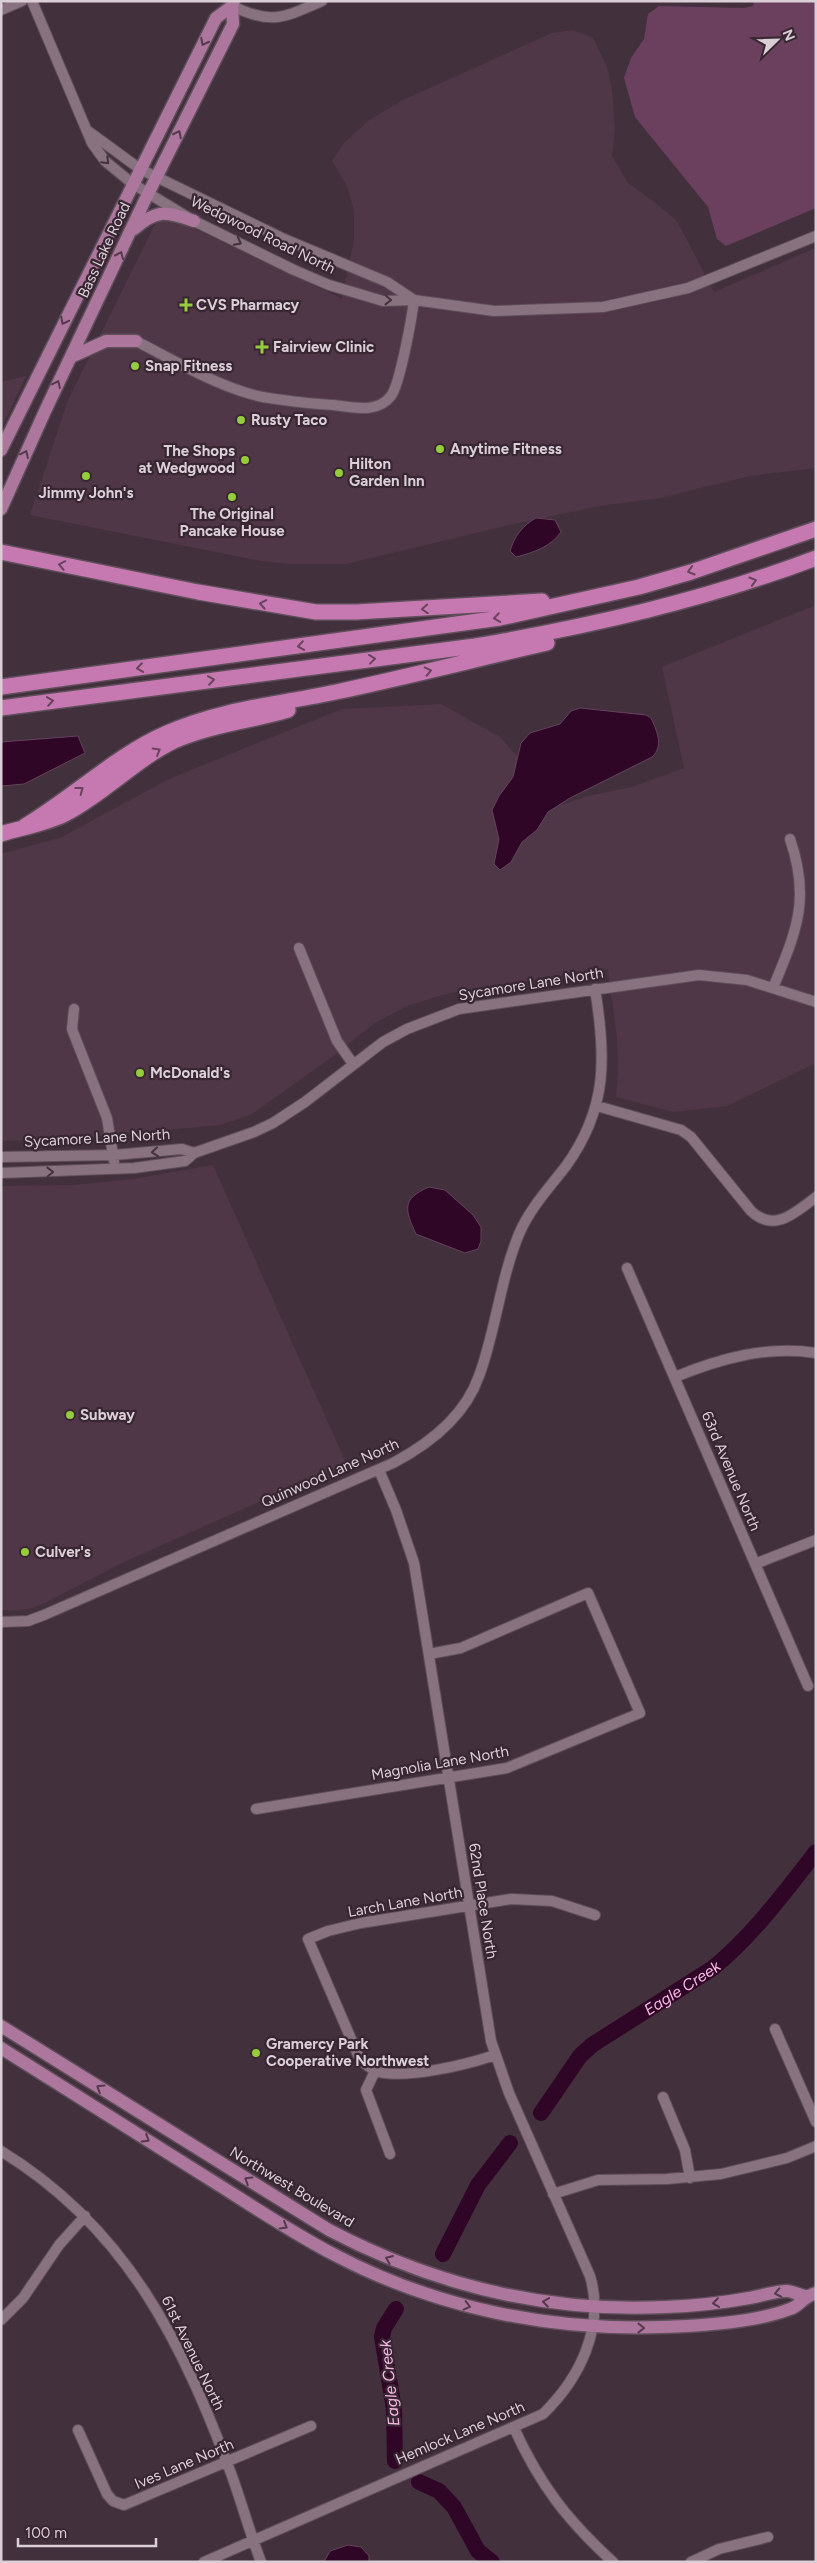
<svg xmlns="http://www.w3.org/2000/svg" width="817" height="2563" font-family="Figtree,sans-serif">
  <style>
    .built { fill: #503748 }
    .green { fill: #6a405e }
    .water { fill: #300627; stroke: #63425c }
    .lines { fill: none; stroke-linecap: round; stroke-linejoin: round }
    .river { stroke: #300627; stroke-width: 16 }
    .minor-casing { stroke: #5e4e5a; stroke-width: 12 }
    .major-casing { stroke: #5e4e5a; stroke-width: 15 }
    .highway-casing { stroke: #5e4e5a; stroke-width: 18 }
    .minor { stroke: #887280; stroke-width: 10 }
    .major { stroke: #ad769d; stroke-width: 12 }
    .highway { stroke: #c678b0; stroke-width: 15 }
    .oneway { stroke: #553a4d }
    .oneway2 { stroke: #44313e }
    .oneway3 { stroke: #6a435e }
    .poi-dot { fill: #94cc3c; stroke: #382632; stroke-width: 2 }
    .labels { text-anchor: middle; stroke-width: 4.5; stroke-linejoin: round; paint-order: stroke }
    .street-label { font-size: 15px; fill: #dbcfd7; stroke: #382632 }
    .poi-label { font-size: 15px; font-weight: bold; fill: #dbcfd7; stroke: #382632; text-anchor: start }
    .water-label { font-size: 16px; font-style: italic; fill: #f7b9e3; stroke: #382632 }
  </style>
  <rect width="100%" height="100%" fill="#43303d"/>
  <!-- built -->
  <path class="built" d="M 573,30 L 593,38 L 607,67 L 612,89 L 615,129 L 612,156 L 628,183 L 658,205 L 677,221 L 714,292 L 816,248 L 816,468 L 750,476 L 660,498 L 600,506 L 505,526 L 346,564 L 291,564 L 261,561 L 30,515 L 68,400 L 154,226 L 163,217 L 172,218 L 342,299 L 354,240 L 354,211 L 347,186 L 332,161 L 343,144 L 368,121 L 403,100 L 552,33 Z
    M 26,376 L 3,425 L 1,427 L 1,382 Z
    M 816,605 L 816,1063 L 727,1106 L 673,1112 L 616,1097 L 618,1074 L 617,1038 L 608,969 L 470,989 L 442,995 L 407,1006 L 375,1023 L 332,1057 L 252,1114 L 221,1125 L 67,1139 L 1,1141 L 1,854 L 62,837 L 169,779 L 342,709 L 441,704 L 500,737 L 561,805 L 588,796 L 632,787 L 684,768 L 662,667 Z
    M 213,1165 L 346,1463 L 124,1562 L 45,1603 L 29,1609 L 13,1611 L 1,1609 L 1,1186 L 74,1185 L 133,1179 Z"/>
  <!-- green -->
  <path class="green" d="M 754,1 L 816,1 L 816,208 L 726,246 L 717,239 L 708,207 L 635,117 L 624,78 L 631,58 L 644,39 L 648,14 L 659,6 L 744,8 L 753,6 Z"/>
  <!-- water -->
  <path class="water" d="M 536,518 L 555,520 L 561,532 C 550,547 535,552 516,557 L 510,551 C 514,537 523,525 536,518 Z
    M 580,708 L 646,715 L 651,718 C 657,731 664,746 652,757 L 570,798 L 548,812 L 537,830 L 522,842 L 511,862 L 500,870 L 494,864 L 499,839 L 492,810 L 499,796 L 513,777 L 521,743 L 530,733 L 560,724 L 571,711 Z
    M 78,736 L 85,753 L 24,784 L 1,786 L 1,742 Z
    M 429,1187 L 445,1190 L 473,1215 L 481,1227 L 481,1241 L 478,1249 L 465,1253 L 416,1234 C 405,1210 401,1199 429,1187 Z
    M 348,2545 L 361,2547 L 369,2556 L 369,2562 L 324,2562 L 330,2551 Z"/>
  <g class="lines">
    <!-- river -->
    <g class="river">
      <path id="s1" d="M 541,2113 L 580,2056 L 592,2045 L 713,1968 C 753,1935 784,1893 816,1852"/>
      <path d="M 443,2254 L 478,2185 L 510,2143"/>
      <path d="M 395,2461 L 394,2409 L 382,2337 L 384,2328 L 396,2309"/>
      <path d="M 419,2482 L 439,2491 L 454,2507 L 478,2551 L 492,2562"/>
    </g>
    <!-- minor casing -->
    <g class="minor-casing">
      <path id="minor" d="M 32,1 L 92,143 L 105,161 L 133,184 L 194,221 L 294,270 L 329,285 L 383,301 L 414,300 L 494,311 L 603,307 L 688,288 L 816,236
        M 232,6 C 272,25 283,18 322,1
        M 1,10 L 22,1
        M 88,131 L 140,169 L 282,238 L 387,282 L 414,300
        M 136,341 C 173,360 213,384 254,395 C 280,401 307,403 333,405 C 353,407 377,414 391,396 C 400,384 412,317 414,300
        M 299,948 L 337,1041 L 353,1064
        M 773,988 C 796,932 811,900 790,839
        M 74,1009 L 72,1029 L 75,1037 L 107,1118 L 114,1161
        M 597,1106 L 681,1130 L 691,1137 L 751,1211 C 774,1233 795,1213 816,1197
        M 1,1157 L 114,1155 L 182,1149 L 194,1153
        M 1,1173 L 134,1168 L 185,1161 L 194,1153 L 254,1132 L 273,1123 L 305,1102 L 383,1042 L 407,1029 L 459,1009 L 699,975 L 747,980 L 816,1002
        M 627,1268 L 808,1686
        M 675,1377 C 719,1359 767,1345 816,1353
        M 755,1564 L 816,1540
        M 1,1622 L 28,1621 L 44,1615 L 393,1463 C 429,1444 465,1416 479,1376 C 496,1330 500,1280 519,1234 C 530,1208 549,1188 566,1166 C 608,1108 606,1056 595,989
        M 256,1809 L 507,1768 L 640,1713 L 588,1593 L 461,1648 L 429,1654
        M 775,2029 L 816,2122
        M 375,2071 C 403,2080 466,2065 495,2055
        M 663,2097 L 685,2150 L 690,2178
        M 1,2151 C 127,2228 182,2342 232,2476 C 242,2504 250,2533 261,2562
        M 390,2154 L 366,2090 L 375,2071 L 365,2064 L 358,2055 L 308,1939 L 328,1931 L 361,1923 L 511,1899 L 552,1901 L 595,1915
        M 553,2194 L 598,2180 L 667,2179 L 721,2174 L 787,2158 L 816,2146
        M 1,2320 L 23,2298 L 59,2245 L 85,2216
        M 514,2428 C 540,2485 567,2520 613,2562
        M 78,2430 L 107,2494 L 113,2501 L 124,2505 L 311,2426
        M 204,2562 L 543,2414 C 580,2378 605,2327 590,2276 L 509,2093 L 491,2041 L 414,1563 L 396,1510 L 379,1470
        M 691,2562 L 719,2549 L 768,2537"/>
    </g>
    <!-- major casing -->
    <g class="major-casing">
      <path id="major" d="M 134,229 C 157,209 166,211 194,221
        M 71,357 L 106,341 L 136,341
        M 1,450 L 216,18 L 232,6 L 234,1
        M 1,509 L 46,409 L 145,200 L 233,24 L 232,6
        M 1,2026 L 329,2230 C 434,2285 547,2313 666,2307 C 694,2306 722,2303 749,2298 C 761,2296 775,2291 787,2291 C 792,2291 799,2295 805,2296
        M 1,2048 C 70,2091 138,2134 206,2177 C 248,2203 289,2231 333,2254 C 433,2307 548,2331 661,2327 C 698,2326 756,2322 790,2309 C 800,2306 802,2297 816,2293"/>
    </g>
    <!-- highway casing -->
    <g class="highway-casing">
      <path id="highway" d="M 1,552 L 198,592 L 316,612 L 356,612 L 542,601
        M 1,687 L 500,618 L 639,587 L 691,572 L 816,529
        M 1,708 L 475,646 C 591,626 705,600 816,558
        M 25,826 C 72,798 118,754 167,733 C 220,709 280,704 336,692 C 407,677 477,659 547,643
        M 1,834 C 23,827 47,824 67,813 C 105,793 135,760 174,741 C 210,725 251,721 288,710"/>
    </g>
    <!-- minor -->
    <use href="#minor" class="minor"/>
    <!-- major -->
    <use href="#major" class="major"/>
    <!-- highway -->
    <use href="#highway" class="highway"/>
  </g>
  <!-- one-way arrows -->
  <defs><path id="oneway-chevron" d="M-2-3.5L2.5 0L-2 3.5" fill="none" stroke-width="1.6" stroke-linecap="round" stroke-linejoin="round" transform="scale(1.25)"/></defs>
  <g class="oneway">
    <use href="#oneway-chevron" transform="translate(204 42) rotate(117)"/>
    <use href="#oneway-chevron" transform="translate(178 134) rotate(-63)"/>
    <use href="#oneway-chevron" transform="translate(120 255) rotate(-66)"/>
    <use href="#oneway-chevron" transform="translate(64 321) rotate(117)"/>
    <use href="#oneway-chevron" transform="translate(57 384) rotate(-65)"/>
    <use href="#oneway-chevron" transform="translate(25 454) rotate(-65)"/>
    <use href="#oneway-chevron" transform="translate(100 2088) rotate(-148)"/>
    <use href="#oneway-chevron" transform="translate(146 2139) rotate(32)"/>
    <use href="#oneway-chevron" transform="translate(248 2180) rotate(-148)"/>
    <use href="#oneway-chevron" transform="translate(284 2226) rotate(31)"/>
    <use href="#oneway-chevron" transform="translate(389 2259) rotate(-157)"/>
    <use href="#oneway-chevron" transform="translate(778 2293) rotate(168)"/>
    <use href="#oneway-chevron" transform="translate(546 2302) rotate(-172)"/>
    <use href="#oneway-chevron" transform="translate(716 2303) rotate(172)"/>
    <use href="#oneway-chevron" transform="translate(467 2306) rotate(14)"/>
    <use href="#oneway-chevron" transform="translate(641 2328)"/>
  </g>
  <g class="oneway2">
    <use href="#oneway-chevron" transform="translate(106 161) rotate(45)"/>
    <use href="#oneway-chevron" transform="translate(238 242) rotate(27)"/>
    <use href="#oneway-chevron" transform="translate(388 300) rotate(1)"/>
    <use href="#oneway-chevron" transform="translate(155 1152) rotate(174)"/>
    <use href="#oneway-chevron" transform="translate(50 1172) rotate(-1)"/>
  </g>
  <g class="oneway3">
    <use href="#oneway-chevron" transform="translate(62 565) rotate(-169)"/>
    <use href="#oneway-chevron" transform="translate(691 571) rotate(163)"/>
    <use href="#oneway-chevron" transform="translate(753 581) rotate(-17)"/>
    <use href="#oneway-chevron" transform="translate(263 604) rotate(-170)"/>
    <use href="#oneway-chevron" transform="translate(425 609) rotate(176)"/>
    <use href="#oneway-chevron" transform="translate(497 618) rotate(171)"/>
    <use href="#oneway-chevron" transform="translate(301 646) rotate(172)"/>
    <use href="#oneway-chevron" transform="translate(372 659) rotate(-7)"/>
    <use href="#oneway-chevron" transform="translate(140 668) rotate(172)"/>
    <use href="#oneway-chevron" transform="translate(428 671) rotate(-13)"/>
    <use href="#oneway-chevron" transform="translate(211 680) rotate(-8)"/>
    <use href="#oneway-chevron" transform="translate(50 701) rotate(-8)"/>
    <use href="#oneway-chevron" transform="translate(157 751) rotate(-30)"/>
    <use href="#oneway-chevron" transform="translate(80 790) rotate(-37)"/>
  </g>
  <!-- markers -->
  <g class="poi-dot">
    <path d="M183.5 297.5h5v5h5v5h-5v5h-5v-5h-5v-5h5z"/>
    <path d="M259.5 339.5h5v5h5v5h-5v5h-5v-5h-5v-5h5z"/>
    <circle cx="135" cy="366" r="5"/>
    <circle cx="241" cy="420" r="5"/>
    <circle cx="440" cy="449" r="5"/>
    <circle cx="245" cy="460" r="5"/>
    <circle cx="339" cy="473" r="5"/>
    <circle cx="86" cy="476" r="5"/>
    <circle cx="232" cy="497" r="5"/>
    <circle cx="140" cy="1073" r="5"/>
    <circle cx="70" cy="1415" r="5"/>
    <circle cx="25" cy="1552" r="5"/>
    <circle cx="256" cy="2053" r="5"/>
  </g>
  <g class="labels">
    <!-- street labels -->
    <g class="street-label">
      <text transform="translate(263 235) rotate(26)" y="5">Wedgwood Road North</text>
      <text transform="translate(104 250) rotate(-65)" y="5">Bass Lake Road</text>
      <text transform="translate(531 984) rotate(-9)" y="5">Sycamore Lane North</text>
      <text transform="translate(97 1138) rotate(-3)" y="5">Sycamore Lane North</text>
      <text transform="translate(731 1471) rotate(67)" y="5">63rd Avenue North</text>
      <text transform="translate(330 1473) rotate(-24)" y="5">Quinwood Lane North</text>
      <text transform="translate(440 1763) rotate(-10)" y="5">Magnolia Lane North</text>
      <text transform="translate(483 1901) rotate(81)" y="5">62nd Place North</text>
      <text transform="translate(405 1902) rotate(-10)" y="5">Larch Lane North</text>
      <text transform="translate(292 2187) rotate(31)" y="5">Northwest Boulevard</text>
      <text transform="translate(193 2353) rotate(64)" y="5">61st Avenue North</text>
      <text transform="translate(460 2433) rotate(-23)" y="5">Hemlock Lane North</text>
      <text transform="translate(184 2464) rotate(-23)" y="5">Ives Lane North</text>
    </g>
    <!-- poi labels -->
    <g class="poi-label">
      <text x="196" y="310">CVS Pharmacy</text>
      <text x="273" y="352">Fairview Clinic</text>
      <text x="145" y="371">Snap Fitness</text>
      <text x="251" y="425">Rusty Taco</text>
      <text x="450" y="454">Anytime Fitness</text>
      <text x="235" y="456" text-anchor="end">The Shops<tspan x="235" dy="17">at Wedgwood</tspan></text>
      <text x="349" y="469">Hilton<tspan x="349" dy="17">Garden Inn</tspan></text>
      <text x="86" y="498" text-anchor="middle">Jimmy John's</text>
      <text x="232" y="519" text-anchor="middle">The Original<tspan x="232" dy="17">Pancake House</tspan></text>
      <text x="150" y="1078">McDonald's</text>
      <text x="80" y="1420">Subway</text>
      <text x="35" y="1557">Culver's</text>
      <text x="266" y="2049">Gramercy Park<tspan x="266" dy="17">Cooperative Northwest</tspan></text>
    </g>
    <!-- water labels -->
    <g class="water-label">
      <text dy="6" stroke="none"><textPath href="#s1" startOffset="192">Eagle Creek</textPath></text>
      <text transform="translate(389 2383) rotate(-96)" y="6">Eagle Creek</text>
    </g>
  </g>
  <!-- border -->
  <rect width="817" height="2563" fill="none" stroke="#dbcfd7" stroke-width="5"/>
  <!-- north arrow -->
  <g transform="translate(777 40) rotate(67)" stroke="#382632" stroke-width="4" paint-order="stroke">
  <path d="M0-4L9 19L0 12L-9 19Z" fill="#dbcfd7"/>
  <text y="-8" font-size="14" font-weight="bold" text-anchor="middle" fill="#dbcfd7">N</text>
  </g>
  <!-- scale -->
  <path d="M18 2538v8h138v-8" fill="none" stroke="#dbcfd7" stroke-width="2.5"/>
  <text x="25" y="2538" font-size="15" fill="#dbcfd7" stroke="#382632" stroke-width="4" paint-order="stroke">100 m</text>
</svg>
